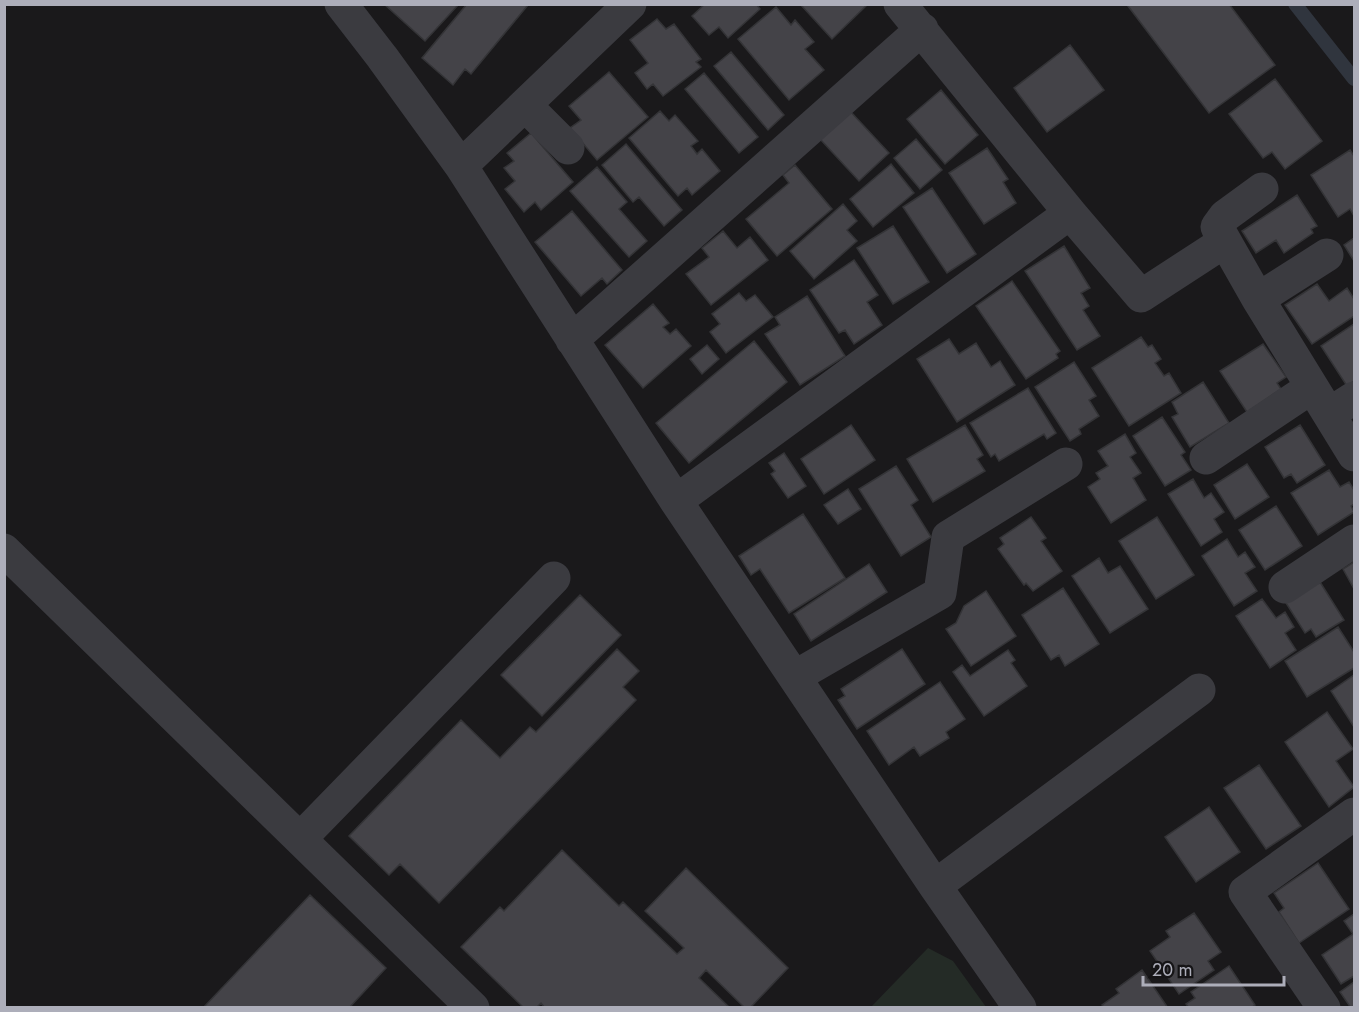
<svg xmlns="http://www.w3.org/2000/svg" width="1359" height="1012" font-family="Jost,sans-serif">
  <style>
    .green { fill: #242b26 }
    .lines { fill: none; stroke-linecap: round; stroke-linejoin: round }
    .stream { stroke: #30353e; stroke-width: 14 }
    .building { fill: #444348; stroke: #343437; stroke-width: 1.5 }
    .minor { stroke: #3b3b40; stroke-width: 33 }
  </style>
  <rect width="100%" height="100%" fill="#1a191b"/>
  <!-- green -->
  <path class="green" d="M 928,948 L 953,961 L 986,1007 L 871,1007 Z"/>
  <g class="lines">
    <!-- stream -->
    <path class="stream" d="M 1295,4 L 1354,79"/>
  </g>
  <!-- building -->
  <path class="building" d="M 384,4 L 459,4 L 425,41 Z
    M 467,4 L 528,5 L 471,74 L 465,69 L 453,85 L 422,58 Z
    M 705,4 L 756,4 L 760,9 L 728,38 L 719,27 L 709,35 L 692,16 Z
    M 800,4 L 868,4 L 832,39 Z
    M 1130,4 L 1229,4 L 1275,65 L 1209,113 L 1128,6 Z
    M 776,7 L 791,25 L 795,20 L 814,42 L 805,49 L 824,70 L 789,100 L 738,39 Z
    M 657,19 L 666,29 L 674,24 L 701,59 L 696,62 L 701,67 L 663,96 L 653,84 L 647,89 L 635,73 L 648,63 L 630,40 Z
    M 1070,45 L 1104,90 L 1047,132 L 1014,88 Z
    M 731,52 L 784,115 L 768,130 L 714,66 Z
    M 609,72 L 648,117 L 597,160 L 570,128 L 581,120 L 569,106 Z
    M 704,73 L 758,137 L 739,153 L 685,89 Z
    M 1275,79 L 1322,141 L 1285,169 L 1272,152 L 1263,158 L 1229,114 Z
    M 941,90 L 978,135 L 945,164 L 907,119 Z
    M 660,111 L 669,121 L 675,115 L 698,141 L 691,146 L 697,154 L 702,149 L 720,171 L 692,195 L 687,188 L 678,196 L 629,138 Z
    M 850,111 L 889,153 L 859,181 L 820,139 Z
    M 531,133 L 573,182 L 541,210 L 535,202 L 524,212 L 505,189 L 515,181 L 504,168 L 514,161 L 507,153 Z
    M 916,139 L 942,170 L 920,189 L 894,158 Z
    M 626,144 L 682,210 L 664,226 L 639,197 L 633,202 L 602,165 Z
    M 987,148 L 1008,179 L 1003,182 L 1016,203 L 984,224 L 949,173 Z
    M 1350,150 L 1354,156 L 1354,216 L 1350,209 L 1338,217 L 1311,175 Z
    M 891,164 L 914,193 L 873,227 L 850,199 Z
    M 795,165 L 832,209 L 777,256 L 746,219 L 789,183 L 783,175 Z
    M 597,167 L 627,202 L 619,209 L 647,241 L 629,257 L 570,191 Z
    M 932,188 L 976,254 L 947,273 L 903,207 Z
    M 1297,195 L 1317,226 L 1311,229 L 1313,233 L 1284,253 L 1276,240 L 1256,253 L 1242,231 Z
    M 843,204 L 857,221 L 847,230 L 857,241 L 814,279 L 790,251 Z
    M 572,211 L 622,270 L 607,284 L 602,278 L 581,296 L 535,242 Z
    M 893,226 L 929,282 L 893,304 L 857,248 Z
    M 723,231 L 737,248 L 750,237 L 768,260 L 711,305 L 686,274 L 709,257 L 702,248 Z
    M 1354,238 L 1354,261 L 1344,245 Z
    M 1064,246 L 1090,288 L 1081,293 L 1089,306 L 1083,310 L 1100,336 L 1077,350 L 1025,271 Z
    M 854,260 L 878,295 L 867,302 L 882,325 L 854,344 L 845,330 L 839,333 L 810,290 Z
    M 1012,281 L 1060,351 L 1056,354 L 1058,358 L 1026,379 L 976,306 Z
    M 1317,284 L 1329,301 L 1347,288 L 1354,299 L 1354,316 L 1312,344 L 1285,305 Z
    M 739,293 L 746,301 L 755,295 L 773,317 L 726,353 L 710,332 L 720,324 L 712,314 Z
    M 807,296 L 845,356 L 800,385 L 765,334 L 780,325 L 775,317 Z
    M 653,304 L 669,323 L 663,327 L 670,334 L 676,329 L 691,346 L 643,388 L 605,345 Z
    M 1354,324 L 1354,381 L 1347,386 L 1321,346 Z
    M 1141,337 L 1148,347 L 1152,345 L 1161,359 L 1155,363 L 1164,376 L 1169,373 L 1181,393 L 1129,426 L 1092,368 Z
    M 949,339 L 959,354 L 976,343 L 991,367 L 1000,361 L 1015,385 L 957,422 L 917,359 Z
    M 754,341 L 787,382 L 689,463 L 656,423 Z
    M 1263,344 L 1286,377 L 1277,383 L 1281,389 L 1247,412 L 1220,371 Z
    M 707,345 L 719,359 L 702,374 L 690,359 Z
    M 1074,362 L 1096,396 L 1089,400 L 1099,416 L 1079,429 L 1081,434 L 1070,441 L 1035,387 Z
    M 1203,382 L 1229,423 L 1190,447 L 1172,417 L 1178,414 L 1172,402 Z
    M 1028,388 L 1056,433 L 1047,439 L 1044,434 L 999,461 L 995,454 L 991,457 L 970,423 Z
    M 1162,417 L 1185,452 L 1181,455 L 1191,470 L 1165,486 L 1133,436 Z
    M 851,425 L 875,460 L 824,494 L 801,459 Z
    M 965,425 L 983,455 L 977,459 L 985,471 L 933,502 L 907,459 Z
    M 1300,425 L 1325,465 L 1297,483 L 1291,474 L 1284,478 L 1265,447 Z
    M 1125,434 L 1136,453 L 1130,457 L 1141,473 L 1133,478 L 1146,500 L 1111,523 L 1088,487 L 1100,479 L 1096,473 L 1108,466 L 1098,451 Z
    M 784,453 L 806,486 L 788,498 L 771,474 L 775,471 L 769,463 Z
    M 1247,464 L 1269,497 L 1235,519 L 1214,485 Z
    M 896,466 L 918,500 L 911,505 L 931,537 L 901,556 L 859,489 Z
    M 1329,470 L 1340,487 L 1349,482 L 1354,490 L 1354,504 L 1351,506 L 1354,512 L 1318,535 L 1291,493 Z
    M 1193,479 L 1204,498 L 1211,493 L 1224,512 L 1214,519 L 1222,532 L 1201,546 L 1168,494 Z
    M 848,489 L 861,509 L 838,524 L 824,505 Z
    M 1276,506 L 1302,546 L 1265,570 L 1239,530 Z
    M 803,514 L 845,578 L 789,613 L 760,569 L 751,575 L 739,556 Z
    M 1031,517 L 1046,538 L 1041,541 L 1062,571 L 1033,591 L 1026,583 L 1024,585 L 998,549 L 1004,544 L 1000,538 Z
    M 1157,517 L 1194,575 L 1156,599 L 1119,541 Z
    M 1227,539 L 1238,557 L 1245,552 L 1255,567 L 1245,573 L 1257,591 L 1234,606 L 1202,556 Z
    M 1099,558 L 1108,573 L 1120,566 L 1148,609 L 1110,633 L 1072,576 Z
    M 1354,562 L 1354,589 L 1343,569 Z
    M 869,564 L 887,592 L 811,641 L 794,614 Z
    M 1320,582 L 1344,620 L 1316,637 L 1311,629 L 1305,633 L 1286,603 Z
    M 1063,588 L 1099,644 L 1065,666 L 1059,655 L 1051,660 L 1022,615 Z
    M 986,591 L 1016,636 L 971,666 L 946,629 L 956,623 L 964,606 Z
    M 580,595 L 621,635 L 542,716 L 501,675 Z
    M 1262,599 L 1276,618 L 1285,612 L 1294,627 L 1285,633 L 1296,650 L 1270,668 L 1236,616 Z
    M 1338,627 L 1354,652 L 1354,668 L 1307,697 L 1285,661 Z
    M 617,649 L 639,671 L 623,687 L 636,700 L 439,903 L 400,864 L 389,875 L 349,836 L 461,720 L 500,758 L 530,727 L 536,732 Z
    M 902,649 L 925,684 L 857,729 L 838,700 L 845,696 L 841,689 Z
    M 1008,650 L 1015,660 L 1011,663 L 1027,686 L 984,716 L 953,672 L 962,665 L 970,676 Z
    M 1354,675 L 1354,727 L 1331,691 Z
    M 940,682 L 965,719 L 946,732 L 949,738 L 920,756 L 914,747 L 889,765 L 867,731 Z
    M 1327,712 L 1353,749 L 1336,761 L 1354,787 L 1329,807 L 1285,742 Z
    M 1259,765 L 1301,826 L 1266,849 L 1224,788 Z
    M 1209,807 L 1240,852 L 1196,882 L 1165,837 Z
    M 562,850 L 619,906 L 623,902 L 677,954 L 684,948 L 645,911 L 686,868 L 788,968 L 750,1008 L 745,1008 L 706,970 L 699,978 L 730,1008 L 545,1008 L 541,1003 L 536,1008 L 524,1008 L 461,947 L 500,907 L 504,911 Z
    M 1318,863 L 1349,909 L 1299,943 L 1279,912 L 1284,908 L 1274,893 Z
    M 310,895 L 386,968 L 349,1008 L 203,1008 Z
    M 1194,913 L 1221,952 L 1208,961 L 1214,970 L 1179,994 L 1150,951 L 1170,937 L 1166,931 Z
    M 1354,914 L 1354,976 L 1341,984 L 1322,955 L 1353,934 L 1344,921 Z
    M 1229,966 L 1255,1005 L 1251,1008 L 1189,1008 L 1186,1004 L 1195,998 L 1191,992 Z
    M 1142,970 L 1168,1008 L 1104,1008 L 1102,1005 L 1119,993 L 1116,989 Z
    M 1354,982 L 1354,1008 L 1351,1008 L 1340,992 Z"/>
  <g class="lines">
    <!-- minor -->
    <path class="minor" d="M 341,4 L 382,57 L 461,166 L 676,501 L 935,886 L 1020,1008
      M 525,105 L 568,148
      M 461,166 L 630,4
      M 1262,189 L 1225,216 L 1217,227 L 1258,299 L 1354,455
      M 1070,213 L 1141,296 L 1224,242
      M 1258,299 L 1327,255
      M 572,340 L 922,29
      M 1329,414 L 1354,398
      M 1206,458 L 1312,387
      M 676,501 L 1070,213 L 900,4
      M 4,550 L 473,1008
      M 1285,587 L 1354,541
      M 796,676 L 940,593 L 948,537 L 1066,464
      M 300,839 L 554,578
      M 935,886 L 1199,690
      M 1324,1008 L 1245,892 L 1354,814"/>
  </g>
  <!-- border -->
  <rect width="1359" height="1012" fill="none" stroke="#adaeba" stroke-width="12"/>
  <!-- scale -->
  <path d="M1143 976v9h141v-9" fill="none" stroke="#adaeba" stroke-width="3"/>
  <text x="1152" y="976" font-size="18" fill="#adaeba" stroke="#151416" stroke-width="4.5" paint-order="stroke">20 m</text>
</svg>
